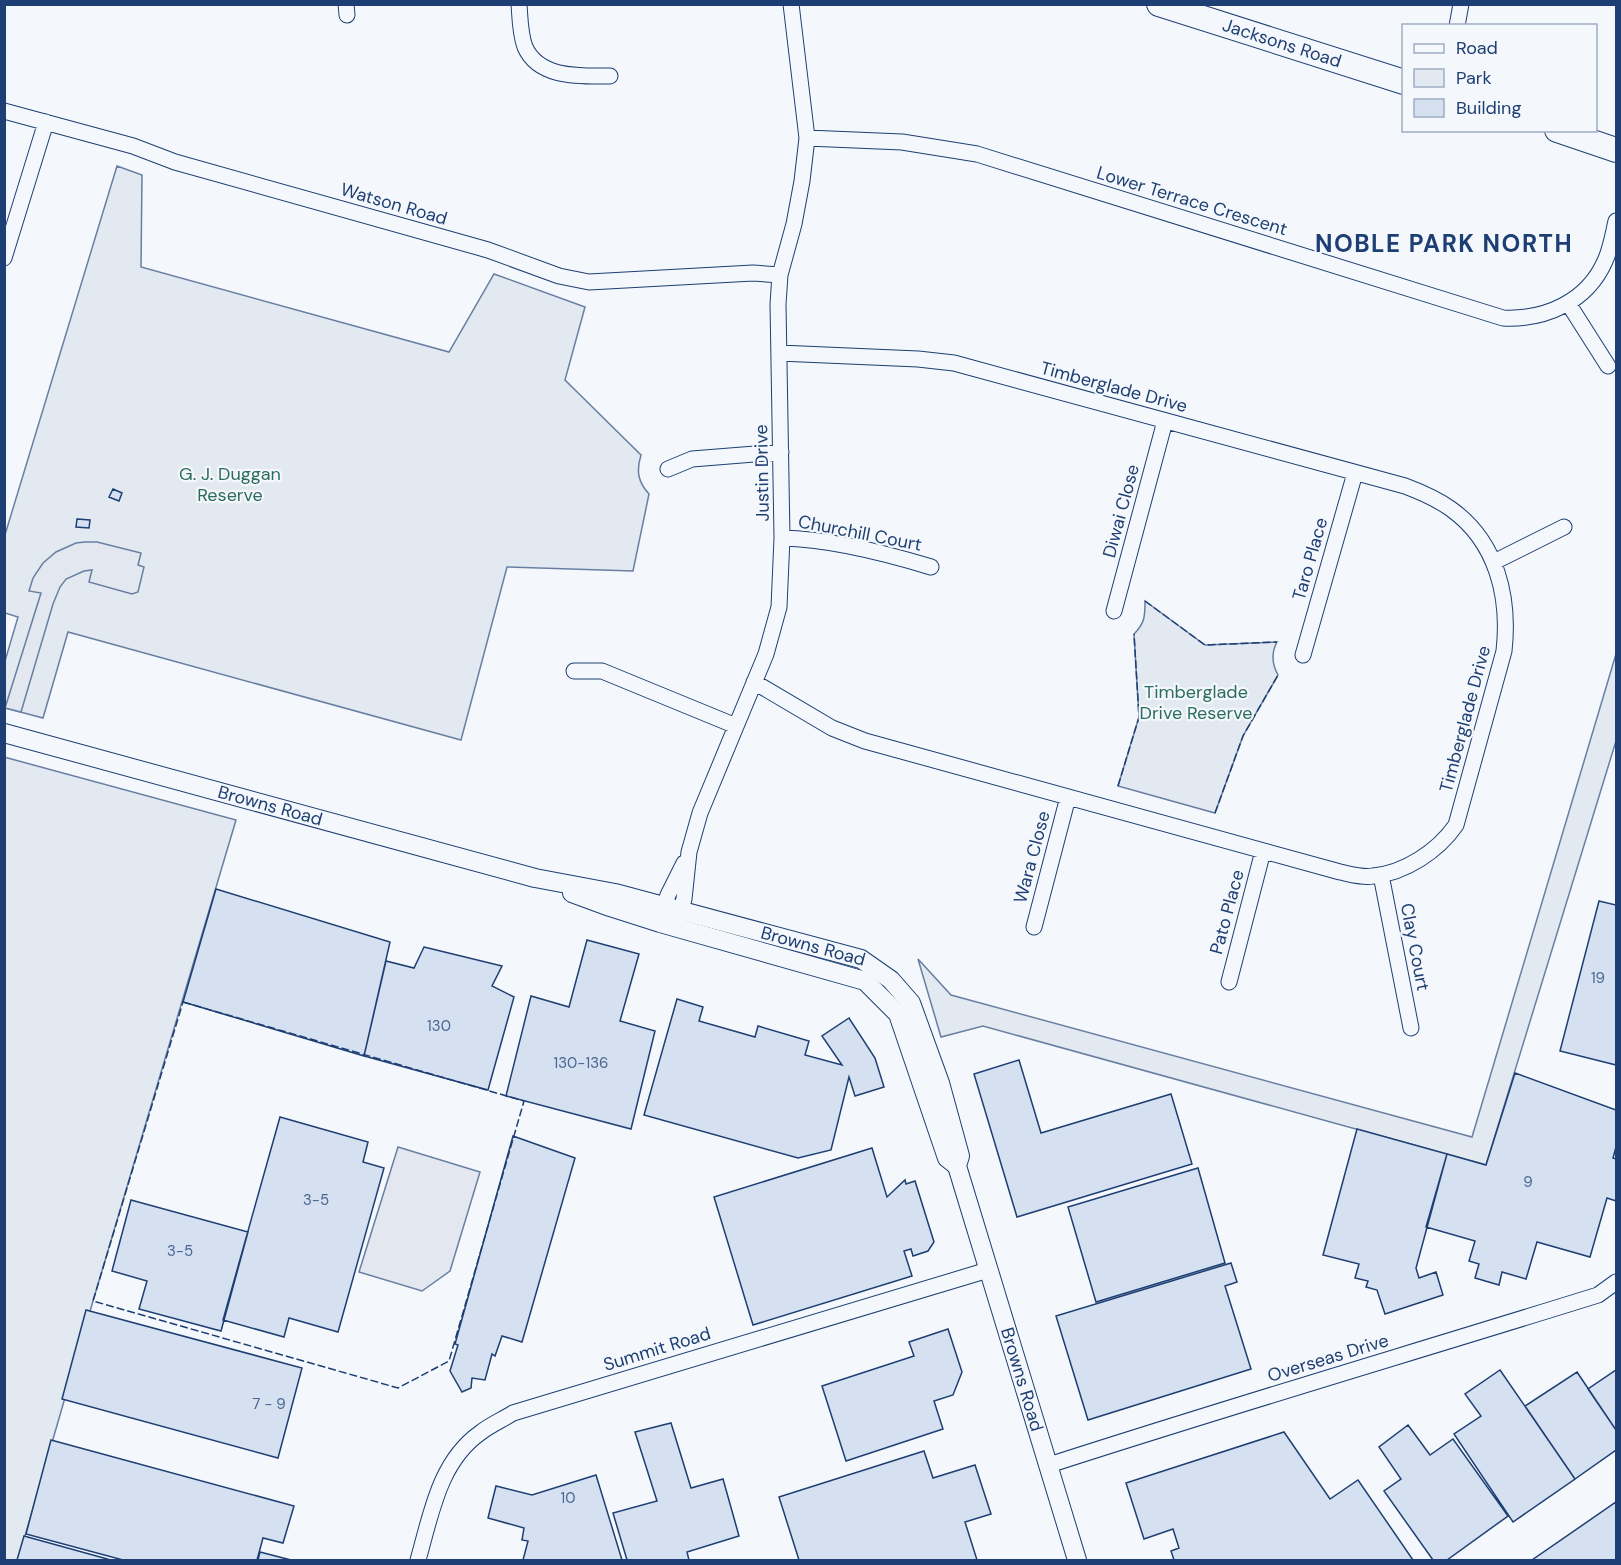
<svg xmlns="http://www.w3.org/2000/svg" width="1621" height="1565" font-family="'DM Sans',sans-serif">
  <style>
    .green { fill: #e3e9f0; stroke: #687fa3; stroke-width: 1.5 }
    .parking { fill: #e3e8f0; stroke: #687fa3; stroke-width: 1.5 }
    .building { fill: #d5e0f0; stroke: #1d3f73; stroke-width: 1.5 }
    .lines { fill: none; stroke-linecap: round; stroke-linejoin: round }
    .minor-casing { stroke: #1d3f73; stroke-width: 17 }
    .tertiary-casing { stroke: #1d3f73; stroke-width: 20 }
    .primary-casing { stroke: #1d3f73; stroke-width: 26 }
    .minor { stroke: #f4f7fb; stroke-width: 15 }
    .tertiary { stroke: #f4f7fb; stroke-width: 18 }
    .primary { stroke: #f4f7fb; stroke-width: 24 }
    .fence { stroke: #1d3f73; stroke-width: 1.5; stroke-dasharray: 8 3; stroke-linecap: butt }
    .labels { text-anchor: middle; stroke-width: 4.5; stroke-linejoin: round; paint-order: stroke }
    .number-label { font-size: 15px; fill: #4b6792 }
    .street-label { font-size: 18px; fill: #1d3f73; stroke: #f4f7fb }
    .park-label { font-size: 18px; fill: #2c6c60; stroke: #f4f7fb }
    .district-label { font-size: 24px; font-weight: bold; letter-spacing: 1.5px; fill: #1d3f73; stroke: #f4f7fb }
  </style>
  <rect width="100%" height="100%" fill="#f4f7fb"/>
  <!-- green -->
  <path class="green" d="M 117,166 L 142,175 L 141,267 L 449,352 L 494,274 L 585,307 L 565,380 L 641,455 C 636,471 638,482 649,494 L 633,571 L 507,567 L 461,740 L 68,632 L 43,718 L 5,708 L 5,661 L 18,617 L 5,613 L 4,538 Z
    M 1145,601 L 1205,645 L 1277,642 C 1271,653 1272,664 1278,675 L 1243,736 L 1215,813 L 1118,786 L 1139,717 L 1134,634 C 1145,623 1145,616 1145,601 Z
    M 1616,654 L 1616,741 L 1486,1165 L 983,1026 L 941,1037 L 918,959 L 951,995 L 1472,1137 Z
    M 4,757 L 236,820 L 93,1301 L 18,1560 L 4,1560 Z"/>
  <!-- parking -->
  <path class="parking" d="M 85,542 L 97,542 L 141,553 L 138,565 L 144,567 L 138,592 L 132,594 L 89,582 L 92,570 L 84,571 L 66,579 L 60,587 L 53,604 L 21,712 L 5,708 L 41,593 L 29,591 L 33,578 L 43,563 L 56,552 L 76,543 Z
    M 398,1147 L 480,1172 L 450,1271 L 422,1291 L 359,1272 Z"/>
  <!-- building -->
  <path class="building" d="M 113,489 L 122,493 L 119,501 L 109,497 Z
    M 77,519 L 90,520 L 89,528 L 76,527 Z
    M 216,889 L 390,942 L 364,1056 L 183,1002 Z
    M 1599,901 L 1616,905 L 1616,1065 L 1560,1051 Z
    M 587,940 L 639,954 L 620,1021 L 655,1031 L 631,1129 L 506,1096 L 531,996 L 569,1007 Z
    M 424,947 L 502,966 L 492,986 L 514,997 L 488,1090 L 364,1056 L 386,961 L 414,968 Z
    M 677,999 L 703,1007 L 699,1021 L 755,1037 L 758,1026 L 809,1041 L 805,1055 L 842,1065 L 822,1036 L 849,1018 L 875,1058 L 884,1087 L 855,1096 L 849,1077 L 831,1150 L 798,1158 L 644,1115 Z
    M 1019,1060 L 1041,1133 L 1171,1094 L 1192,1164 L 1017,1217 L 974,1074 Z
    M 1515,1073 L 1616,1110 L 1616,1147 L 1613,1158 L 1616,1159 L 1616,1201 L 1607,1198 L 1590,1257 L 1537,1242 L 1526,1279 L 1502,1272 L 1499,1285 L 1475,1278 L 1479,1264 L 1469,1261 L 1475,1241 L 1426,1227 L 1447,1154 L 1486,1165 Z
    M 280,1117 L 368,1142 L 363,1162 L 384,1168 L 338,1332 L 289,1318 L 284,1337 L 223,1320 Z
    M 1357,1129 L 1447,1154 L 1416,1268 L 1419,1278 L 1436,1272 L 1443,1295 L 1385,1314 L 1377,1290 L 1366,1287 L 1368,1281 L 1355,1278 L 1359,1264 L 1323,1255 Z
    M 513,1136 L 575,1158 L 522,1342 L 502,1336 L 495,1356 L 492,1354 L 485,1380 L 472,1378 L 471,1388 L 462,1392 L 450,1371 L 458,1345 L 455,1344 Z
    M 872,1148 L 887,1197 L 905,1180 L 906,1184 L 915,1181 L 934,1242 L 928,1251 L 913,1256 L 911,1249 L 904,1251 L 912,1276 L 753,1325 L 714,1197 Z
    M 1198,1168 L 1225,1263 L 1096,1302 L 1068,1207 Z
    M 131,1200 L 248,1232 L 221,1331 L 139,1309 L 147,1281 L 112,1271 Z
    M 1231,1263 L 1237,1282 L 1225,1286 L 1251,1369 L 1088,1420 L 1056,1316 Z
    M 86,1310 L 302,1368 L 278,1458 L 62,1399 Z
    M 948,1329 L 962,1372 L 953,1395 L 934,1401 L 943,1429 L 846,1461 L 822,1386 L 914,1356 L 909,1342 Z
    M 1500,1370 L 1575,1479 L 1513,1522 L 1454,1434 L 1481,1416 L 1465,1394 Z
    M 1616,1370 L 1616,1430 L 1588,1389 Z
    M 1577,1372 L 1616,1430 L 1616,1450 L 1575,1479 L 1525,1406 Z
    M 671,1423 L 691,1488 L 723,1479 L 739,1536 L 687,1552 L 689,1560 L 627,1560 L 613,1513 L 657,1501 L 635,1432 Z
    M 1408,1425 L 1430,1455 L 1453,1439 L 1508,1516 L 1447,1560 L 1433,1560 L 1384,1491 L 1401,1479 L 1379,1447 Z
    M 1284,1432 L 1330,1499 L 1358,1480 L 1413,1560 L 1174,1560 L 1171,1551 L 1179,1548 L 1173,1529 L 1144,1539 L 1126,1483 Z
    M 51,1440 L 294,1506 L 283,1543 L 263,1538 L 257,1560 L 123,1560 L 26,1534 Z
    M 924,1451 L 933,1478 L 975,1465 L 991,1514 L 965,1522 L 977,1560 L 799,1560 L 779,1497 Z
    M 596,1475 L 622,1560 L 523,1560 L 528,1541 L 522,1540 L 524,1528 L 488,1518 L 496,1486 L 532,1495 Z
    M 1616,1502 L 1616,1560 L 1532,1560 Z
    M 24,1536 L 111,1560 L 17,1560 Z
    M 260,1552 L 291,1560 L 258,1560 Z"/>
  <g class="lines">
    <!-- minor casing -->
    <g class="minor-casing">
      <path id="minor" d="M 346,4 L 347,15
        M 519,4 C 520,18 520,34 525,47 C 539,79 581,76 610,76
        M 1457,26 L 1461,4
        M 4,111 L 133,146 L 175,162 L 488,250 L 559,276 L 589,282 L 753,273 L 780,275
        M 807,138 L 902,142 L 977,154 L 1503,318 C 1545,320 1587,302 1605,261 C 1611,248 1613,234 1616,221
        M 4,258 L 46,122
        M 1568,303 L 1608,366
        M 668,469 L 692,459 L 781,452
        M 782,538 C 830,539 885,553 931,567
        M 1494,562 L 1564,527
        M 1114,611 L 1165,421
        M 1303,655 L 1355,473
        M 574,671 L 602,671 L 736,726
        M 754,682 L 832,728 L 865,741 L 1340,872 C 1350,874 1362,878 1373,876 C 1405,873 1438,851 1456,825 L 1504,651 C 1510,597 1497,542 1451,509 C 1437,499 1421,492 1405,486 L 954,363 L 918,359 L 779,353
        M 1381,875 L 1411,1028
        M 661,918 L 668,895 L 684,863
        M 677,922 L 684,899 L 689,852 L 700,813 L 766,654 L 779,607 L 782,538 L 778,304 L 780,275 L 794,224 L 802,181 L 807,138 L 791,4
        M 1034,927 L 1068,797
        M 1229,982 L 1263,851
        M 1049,1465 C 1231,1406 1415,1352 1598,1295 L 1616,1282
        M 418,1560 C 431,1515 439,1462 480,1433 C 490,1425 502,1420 513,1413 L 988,1270"/>
    </g>
    <!-- tertiary casing -->
    <g class="tertiary-casing">
      <g id="tertiary">
        <path id="s1" d="M 4,733 L 535,878 L 615,893 L 861,959 L 891,980 L 911,1003 L 940,1083 L 960,1156 L 957,1166 L 1077,1560"/>
        <path d="M 572,893 L 610,907 L 660,923 L 865,981 L 898,1014 L 947,1158 L 957,1166"/>
      </g>
    </g>
    <!-- primary casing -->
    <g class="primary-casing">
      <g id="primary">
        <path id="s2" d="M 1159,4 L 1404,82"/>
        <path d="M 1557,130 L 1616,150"/>
      </g>
    </g>
    <!-- minor -->
    <use href="#minor" class="minor"/>
    <!-- tertiary -->
    <use href="#tertiary" class="tertiary"/>
    <!-- primary -->
    <use href="#primary" class="primary"/>
    <!-- fence -->
    <path class="fence" d="M 1145,601 L 1205,645 L 1277,642
      M 1118,786 L 1139,717 L 1134,634
      M 1215,813 L 1243,736 L 1278,675
      M 183,1002 L 524,1101 L 449,1361 L 398,1388 L 93,1301 Z"/>
  </g>
  <g class="labels">
    <!-- number labels -->
    <g class="number-label">
      <text x="1598" y="983">19</text>
      <text x="439" y="1031">130</text>
      <text x="581" y="1068">130-136</text>
      <text x="1528" y="1187">9</text>
      <text x="316" y="1205">3-5</text>
      <text x="180" y="1256">3-5</text>
      <text x="269" y="1409">7 - 9</text>
      <text x="568" y="1503">10</text>
    </g>
    <!-- street labels -->
    <g class="street-label">
      <text dy="6" stroke="none"><textPath href="#s2" startOffset="129">Jacksons Road</textPath></text>
      <text transform="translate(1192 201) rotate(17)" y="6">Lower Terrace Crescent</text>
      <text transform="translate(394 204) rotate(16)" y="6">Watson Road</text>
      <text transform="translate(1114 387) rotate(15)" y="6">Timberglade Drive</text>
      <text transform="translate(762 473) rotate(-91)" y="6">Justin Drive</text>
      <text transform="translate(1121 511) rotate(-75)" y="6">Diwai Close</text>
      <text transform="translate(860 533) rotate(11)" y="6">Churchill Court</text>
      <text transform="translate(1310 559) rotate(-74)" y="6">Taro Place</text>
      <text transform="translate(1465 719) rotate(-75)" y="6">Timberglade Drive</text>
      <text dy="6" stroke="none"><textPath href="#s1" startOffset="276">Browns Road</textPath></text>
      <text transform="translate(1032 857) rotate(-75)" y="6">Wara Close</text>
      <text transform="translate(1227 912) rotate(-75)" y="6">Pato Place</text>
      <text transform="translate(1415 947) rotate(79)" y="6">Clay Court</text>
      <text dy="6" stroke="none"><textPath href="#s1" startOffset="837">Browns Road</textPath></text>
      <text transform="translate(657 1349) rotate(-17)" y="6">Summit Road</text>
      <text transform="translate(1328 1358) rotate(-17)" y="6">Overseas Drive</text>
      <text dy="6" stroke="none"><textPath href="#s1" startOffset="1348">Browns Road</textPath></text>
    </g>
    <!-- park labels -->
    <g class="park-label">
      <text x="230" y="480">G. J. Duggan<tspan x="230" dy="21">Reserve</tspan></text>
      <text x="1196" y="698">Timberglade<tspan x="1196" dy="21">Drive Reserve</tspan></text>
    </g>
    <!-- district labels -->
    <g class="district-label">
      <text x="1444" y="252">NOBLE PARK NORTH</text>
    </g>
  </g>
  <!-- border -->
  <rect width="1621" height="1565" fill="none" stroke="#1d3f73" stroke-width="12"/>
  <!-- legend -->
  <rect x="1402" y="24" width="195" height="108" fill="#f4f7fb" stroke="#9eadc5" stroke-width="1.5"/>
  <rect x="1414" y="44" width="30" height="9" fill="#f4f7fb" stroke="#9eadc5" stroke-width="1.5"/>
  <text x="1456" y="54" font-size="18" fill="#1d3f73">Road</text>
  <rect x="1414" y="69" width="30" height="18" fill="#e3e9f0" stroke="#9eadc5" stroke-width="1.5"/>
  <text x="1456" y="84" font-size="18" fill="#1d3f73">Park</text>
  <rect x="1414" y="99" width="30" height="18" fill="#d5e0f0" stroke="#9eadc5" stroke-width="1.5"/>
  <text x="1456" y="114" font-size="18" fill="#1d3f73">Building</text>
</svg>
